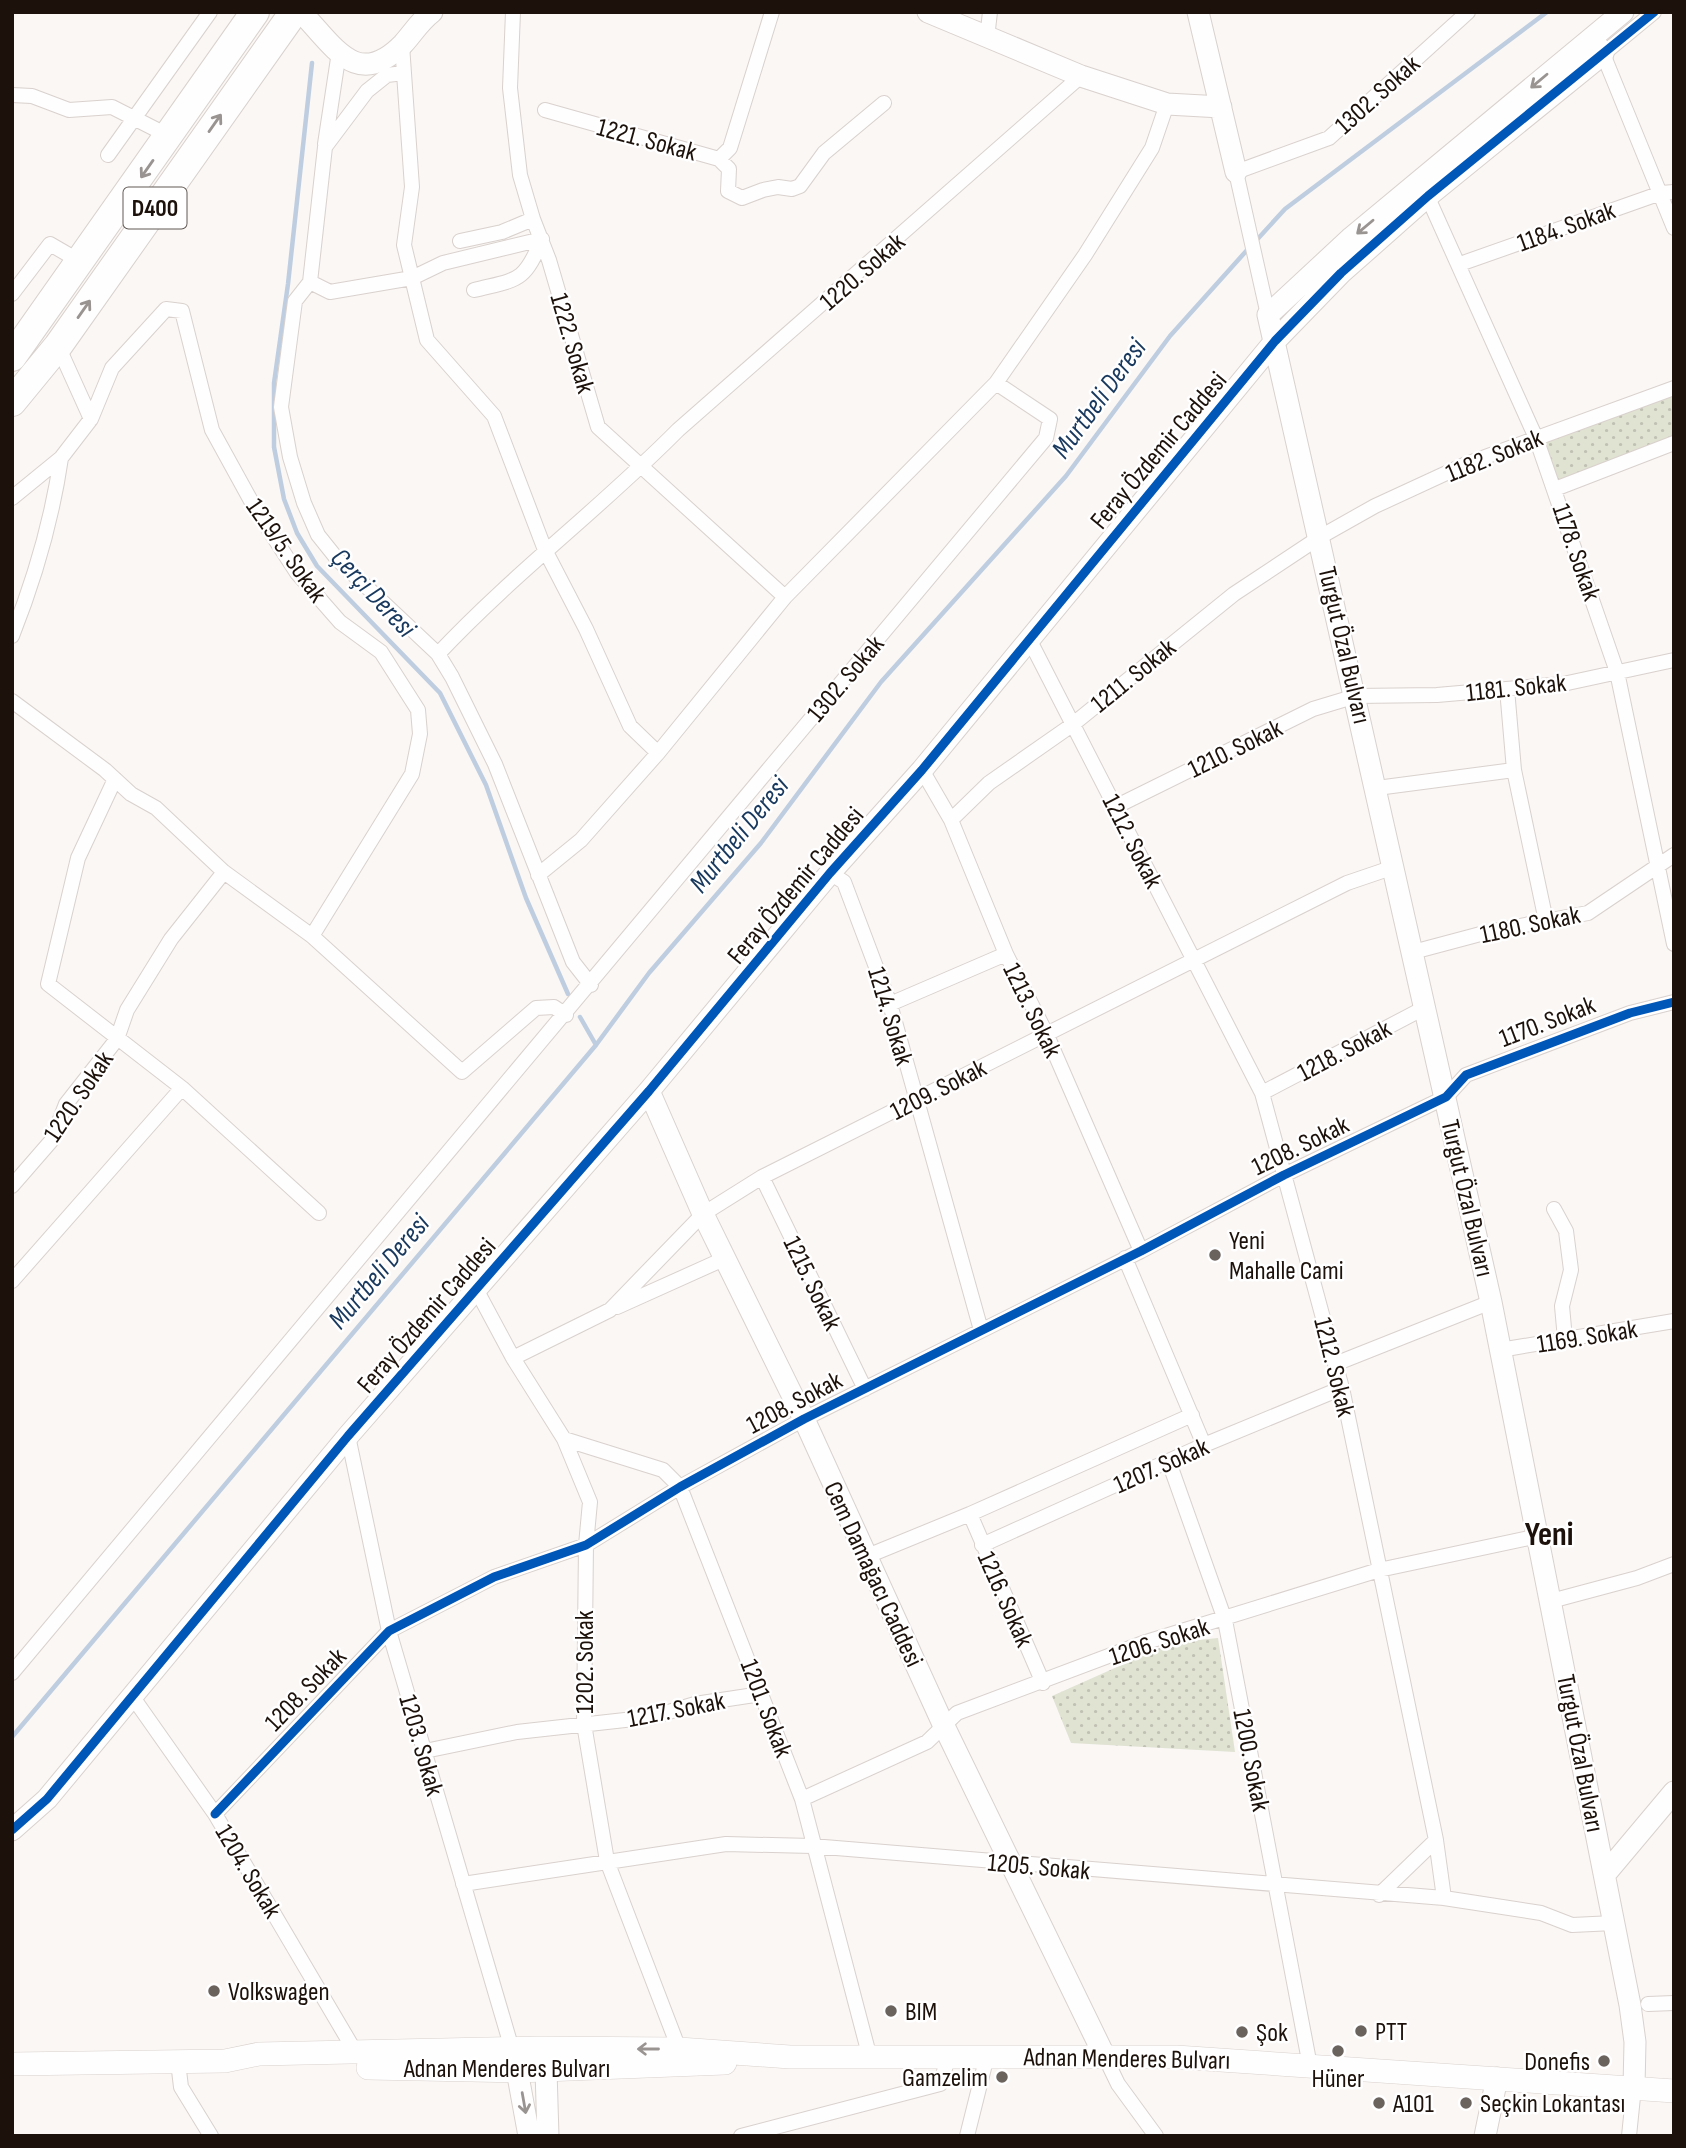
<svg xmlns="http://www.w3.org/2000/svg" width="1686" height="2148" font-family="'Sofia Sans Condensed',sans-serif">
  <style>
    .park { fill: url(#park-dots) }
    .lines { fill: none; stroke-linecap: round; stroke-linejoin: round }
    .stream { stroke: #becddf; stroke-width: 4.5 }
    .street-casing { stroke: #d9d1cd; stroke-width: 16 }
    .secondary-casing { stroke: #d9d1cd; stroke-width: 23 }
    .primary-casing { stroke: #d9d1cd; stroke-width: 24 }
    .highway-casing { stroke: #d9d1cd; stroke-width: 30 }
    .street { stroke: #fefefe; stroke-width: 14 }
    .secondary { stroke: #fefefe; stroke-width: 21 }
    .primary { stroke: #fefefe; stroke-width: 23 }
    .highway { stroke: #fefefe; stroke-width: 28 }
    .cycleway-casing { stroke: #fff; stroke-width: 13 }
    .cycleway { stroke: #0057b8; stroke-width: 9 }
    .oneway { stroke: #999491 }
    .poi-dot { fill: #6a625d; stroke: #fff; stroke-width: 2.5 }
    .labels { text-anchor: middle; stroke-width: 5; stroke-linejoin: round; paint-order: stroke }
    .shield { fill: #fff; stroke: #615954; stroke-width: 2 }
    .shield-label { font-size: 24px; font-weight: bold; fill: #1d120b }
    .street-label { font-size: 26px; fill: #1d120b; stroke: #fff }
    .poi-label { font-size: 26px; fill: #1d120b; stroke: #fff; text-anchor: start }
    .water-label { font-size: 28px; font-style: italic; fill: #18385d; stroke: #fff }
    .district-label { font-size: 33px; font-weight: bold; fill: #1d120b; stroke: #fff }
  </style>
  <defs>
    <pattern id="park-dots" width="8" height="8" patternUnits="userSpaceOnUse" patternTransform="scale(1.75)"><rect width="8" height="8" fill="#e0e2d2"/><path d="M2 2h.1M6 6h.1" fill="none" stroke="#c0c1b3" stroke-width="1.8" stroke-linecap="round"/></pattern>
  </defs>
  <rect width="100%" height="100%" fill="#faf7f5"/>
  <!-- park -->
  <path class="park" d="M 1674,388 L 1674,443 L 1555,489 L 1536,438 Z
    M 1218,1638 L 1235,1752 L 1071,1743 L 1052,1696 L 1171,1643 Z"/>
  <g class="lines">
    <!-- stream -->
    <path class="stream" d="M 312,63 L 288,284 L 274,383 L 274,447 L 284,499 L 297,533 L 317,566 L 440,693 L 486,785 L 526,898 L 568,994
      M 1254,243 L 1285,209 L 1547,12
      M 580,1017 L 596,1045
      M 12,1737 L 596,1045 L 649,973 L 761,843 L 881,682 L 1066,476 L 1170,336 L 1248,249"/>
    <!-- street casing -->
    <g class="street-casing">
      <path id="street" d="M 513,12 L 510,88 L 520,175 L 533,219 L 549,260 L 598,427 L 785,597
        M 1654,12 L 1603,54 L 1674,228
        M 987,38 L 990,12
        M 402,45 L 412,187 L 404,245 L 412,278 L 443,263 L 542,239
        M 404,73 L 387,75 L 367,91 L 325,147 L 310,282 L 295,301 L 281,407 L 290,457 L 304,503 L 318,535 L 338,560 L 438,654 L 452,677 L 495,764 L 573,962 L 591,985
        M 12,95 L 32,96 L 69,110 L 112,107 L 171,137
        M 545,110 L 719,159 L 730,148 L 772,12
        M 325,144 L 339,52
        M 108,155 L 210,12
        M 719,159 L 729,169 L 728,191 L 742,198 L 763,190 L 778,187 L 792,189 L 800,186 L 824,153 L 884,103
        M 1425,191 L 1536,438 L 1617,672 L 1674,944
        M 460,241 L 502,232 L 533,219
        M 1460,264 L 1661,193 L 1674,192
        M 310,282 L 330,292 L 412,278 L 427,340 L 494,416 L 545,550 L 586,629 L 630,726 L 658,753
        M 474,290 C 518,279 524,283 542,239
        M 12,294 L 50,244 L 81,262
        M 1268,315 L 1236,172 L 1329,138 L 1468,12
        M 58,346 L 91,419
        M 1555,489 L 1674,443
        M 12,498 L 61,458 L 91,419 L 112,368 L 166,309 L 182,311 L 212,430 L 256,510 L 297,573 L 340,622 L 381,652 L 418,710 L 420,734 L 412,774 L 312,936
        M 12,636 C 35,578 52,520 61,458
        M 1029,639 L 1262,1093 L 1342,1388 L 1436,1840 L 1444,1898
        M 438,654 C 513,574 601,508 678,430 L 1081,76
        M 1507,689 L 1514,770 L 1546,921
        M 12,701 L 105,770 L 131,794 L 156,808 L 224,872 L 312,936 L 462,1072 L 536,1008 L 554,1007 L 566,1015
        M 922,770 L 951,820 L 1006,954 L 1046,1033 L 1141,1251
        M 115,779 L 78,858 L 48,984 L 182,1088 L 319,1213
        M 1377,788 L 1514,770
        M 1117,806 L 1313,709 L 1356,696 L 1437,695 L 1563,684 L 1674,660
        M 951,820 L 989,783 L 1072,725 L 1234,594 L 1320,537 L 1375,506 L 1466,464 L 1674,388
        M 830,873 L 844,882 L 890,1004 L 981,1330
        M 538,875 L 581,840 L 658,753 L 785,597 L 996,383 L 1085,255 L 1152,148 L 1167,104
        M 1413,952 L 1488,932 L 1588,913 L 1674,855
        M 890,1004 L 1006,954
        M 1262,1093 L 1426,1007
        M 762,1177 L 865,1389
        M 12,1186 L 52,1140 L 66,1104 L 117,1039 L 127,1010 L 171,939 L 224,872
        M 1554,1209 L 1566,1231 L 1571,1270 L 1562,1306 L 1565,1339
        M 1125,1258 L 1204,1445
        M 12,1281 L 182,1088
        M 476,1289 L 513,1358 L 564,1439 L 590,1502 L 586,1545 L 584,1724 L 607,1861 L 679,2049
        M 617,1307 L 726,1258
        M 1500,1350 L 1674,1321
        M 513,1358 L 610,1310 L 703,1214 L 762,1177 L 1347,883 L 1394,867
        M 1335,1364 L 1491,1302
        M 348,1436 L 389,1631 L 512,2049
        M 564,1439 L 663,1470 L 680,1487 L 802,1799 L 870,2058
        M 1169,1462 L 1225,1620 L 1310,2066
        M 970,1514 L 1043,1683
        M 982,1545 L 1204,1445 L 1342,1388
        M 865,1557 L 970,1514 L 1192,1415
        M 1551,1601 L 1637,1578 L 1674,1564
        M 12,1673 L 1046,438 L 1050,419 L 996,383
        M 132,1696 L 215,1814 L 356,2053
        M 425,1751 L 517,1732 L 652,1717 L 695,1704 L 761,1694
        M 802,1799 L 927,1742 L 957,1713 L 1143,1643 L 1379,1570 L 1538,1536
        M 215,1814 L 389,1631 L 494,1577 L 586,1545 L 680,1487 L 804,1419 L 1141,1251 L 1284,1175 L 1446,1097 L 1466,1075 L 1630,1013 L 1674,1002
        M 463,1884 L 726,1844 L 812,1846 L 1444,1898 L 1541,1913 L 1572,1925 L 1614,1923
        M 1379,1895 L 1436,1840
        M 1648,2004 L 1674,2003
        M 1104,2055 L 1118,2084 L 1156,2136
        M 178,2062 L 181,2087 L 211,2136
        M 741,2136 L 940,2084 L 949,2056
        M 967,2136 L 987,2056
        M 1629,2136 L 1634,2087"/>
    </g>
    <!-- secondary casing -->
    <g class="secondary-casing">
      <path id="secondary" d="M 301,12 C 334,46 357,91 403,44 C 413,33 420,21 432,12
        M 928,12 L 1081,76 L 1167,104 L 1221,107
        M 1198,12 L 1236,172
        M 1623,12 L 1352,237 L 1268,315 L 1491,1302 L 1630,2005 L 1635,2042 L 1634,2087
        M 649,1091 L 703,1214 L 804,1419 L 943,1724 L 1104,2055
        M 12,1830 L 47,1799 L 348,1436 L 649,1091 L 830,873 L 922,770 L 1275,341 L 1341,273 L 1428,196 L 1603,54 L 1592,38
        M 1606,1873 L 1674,1792
        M 514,2054 L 529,2136
        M 541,2055 L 546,2070 L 548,2136
        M 1485,2136 L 1497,2078"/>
    </g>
    <!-- primary casing -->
    <g class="primary-casing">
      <path id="primary" d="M 12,2064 L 225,2061 L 259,2054 L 539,2048 L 679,2049 L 790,2057 L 1176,2057 L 1674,2091
        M 368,2068 L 518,2071 L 725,2063"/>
    </g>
    <!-- highway casing -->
    <g class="highway-casing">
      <path id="highway" d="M 12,357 L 255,12
        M 12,402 L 58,346 L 294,12"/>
    </g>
    <!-- street -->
    <use href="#street" class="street"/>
    <!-- secondary -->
    <use href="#secondary" class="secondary"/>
    <!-- primary -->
    <use href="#primary" class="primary"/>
    <!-- highway -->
    <use href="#highway" class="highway"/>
    <!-- cycleway casing -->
    <g class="cycleway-casing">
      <path id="cycleway" d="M 215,1814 L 389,1631 L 494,1577 L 586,1545 L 680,1487 L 804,1419 L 1141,1251 L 1284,1175 L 1446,1097 L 1466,1075 L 1630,1013 L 1674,1002
        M 12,1830 L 47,1799 L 348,1436 L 649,1091 L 830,873 L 922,770 L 1275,341 L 1341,273 L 1428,196 L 1654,12"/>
    </g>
    <!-- cycleway -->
    <use href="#cycleway" class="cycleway"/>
  </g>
  <!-- one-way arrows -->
  <defs><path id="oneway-shaft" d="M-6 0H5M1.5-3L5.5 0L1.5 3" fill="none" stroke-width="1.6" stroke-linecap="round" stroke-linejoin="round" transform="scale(1.75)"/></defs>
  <g class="oneway">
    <use href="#oneway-shaft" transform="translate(1539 81) rotate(140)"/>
    <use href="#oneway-shaft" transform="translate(215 123) rotate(-55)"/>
    <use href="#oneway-shaft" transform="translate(147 169) rotate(125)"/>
    <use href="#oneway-shaft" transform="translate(1365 227) rotate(140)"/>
    <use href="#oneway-shaft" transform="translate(84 309) rotate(-55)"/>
    <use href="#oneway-shaft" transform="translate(648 2049) rotate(-180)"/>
    <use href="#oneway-shaft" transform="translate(524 2103) rotate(80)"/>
  </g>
  <!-- markers -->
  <g class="poi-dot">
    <circle cx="1215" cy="1255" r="7"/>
    <circle cx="214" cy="1991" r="7"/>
    <circle cx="891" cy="2011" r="7"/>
    <circle cx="1361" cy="2031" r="7"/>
    <circle cx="1242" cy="2032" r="7"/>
    <circle cx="1338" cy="2051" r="7"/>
    <circle cx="1604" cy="2061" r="7"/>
    <circle cx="1002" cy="2077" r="7"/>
    <circle cx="1379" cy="2103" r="7"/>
    <circle cx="1466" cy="2103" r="7"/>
  </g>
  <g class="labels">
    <!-- shield labels -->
    <rect class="shield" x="123.5" y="187.5" width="63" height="41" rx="5"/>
    <g class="shield-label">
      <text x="155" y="216">D400</text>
    </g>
    <!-- street labels -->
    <g class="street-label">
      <text transform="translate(1377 94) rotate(-42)" y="9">1302. Sokak</text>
      <text transform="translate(647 139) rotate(15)" y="9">1221. Sokak</text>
      <text transform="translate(1566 226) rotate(-20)" y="9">1184. Sokak</text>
      <text transform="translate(862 271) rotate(-41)" y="9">1220. Sokak</text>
      <text transform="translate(573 343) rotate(74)" y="9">1222. Sokak</text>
      <text transform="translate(1158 450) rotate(-50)" y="9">Feray Özdemir Caddesi</text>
      <text transform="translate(1494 455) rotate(-22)" y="9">1182. Sokak</text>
      <text transform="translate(287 550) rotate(55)" y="9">1219/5. Sokak</text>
      <text transform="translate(1577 552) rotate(71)" y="9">1178. Sokak</text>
      <text transform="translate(1345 645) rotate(77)" y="9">Turgut Özal Bulvarı</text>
      <text transform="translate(1133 675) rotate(-39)" y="9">1211. Sokak</text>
      <text transform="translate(845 678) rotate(-50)" y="9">1302. Sokak</text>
      <text transform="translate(1516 687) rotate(-6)" y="9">1181. Sokak</text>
      <text transform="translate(1235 748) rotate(-26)" y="9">1210. Sokak</text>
      <text transform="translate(1133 841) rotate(63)" y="9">1212. Sokak</text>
      <text transform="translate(795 885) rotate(-50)" y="9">Feray Özdemir Caddesi</text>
      <text transform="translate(1530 924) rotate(-12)" y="9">1180. Sokak</text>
      <text transform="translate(1033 1010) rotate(64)" y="9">1213. Sokak</text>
      <text transform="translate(891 1016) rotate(73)" y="9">1214. Sokak</text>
      <text transform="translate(1547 1021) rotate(-21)" y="9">1170. Sokak</text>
      <text transform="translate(1344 1050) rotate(-28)" y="9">1218. Sokak</text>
      <text transform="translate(938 1089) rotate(-27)" y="9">1209. Sokak</text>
      <text transform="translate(78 1096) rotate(-56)" y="9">1220. Sokak</text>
      <text transform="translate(1300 1145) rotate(-26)" y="9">1208. Sokak</text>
      <text transform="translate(1468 1198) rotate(77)" y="9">Turgut Özal Bulvarı</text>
      <text transform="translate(813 1283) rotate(64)" y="9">1215. Sokak</text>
      <text transform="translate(426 1315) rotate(-49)" y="9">Feray Özdemir Caddesi</text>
      <text transform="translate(1587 1336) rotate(-9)" y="9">1169. Sokak</text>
      <text transform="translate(1335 1367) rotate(76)" y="9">1212. Sokak</text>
      <text transform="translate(794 1402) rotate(-28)" y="9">1208. Sokak</text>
      <text transform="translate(1161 1465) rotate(-24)" y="9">1207. Sokak</text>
      <text transform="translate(874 1574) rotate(65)" y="9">Cem Damağacı Caddesi</text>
      <text transform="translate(1006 1599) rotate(66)" y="9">1216. Sokak</text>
      <text transform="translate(1159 1641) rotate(-18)" y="9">1206. Sokak</text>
      <text transform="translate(584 1662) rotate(-90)" y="9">1202. Sokak</text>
      <text transform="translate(305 1689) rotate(-46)" y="9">1208. Sokak</text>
      <text transform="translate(767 1708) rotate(69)" y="9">1201. Sokak</text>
      <text transform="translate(676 1709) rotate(-11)" y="9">1217. Sokak</text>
      <text transform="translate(422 1745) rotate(74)" y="9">1203. Sokak</text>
      <text transform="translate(1581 1753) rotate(79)" y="9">Turgut Özal Bulvarı</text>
      <text transform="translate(1252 1760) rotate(79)" y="9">1200. Sokak</text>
      <text transform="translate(1039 1866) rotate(5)" y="9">1205. Sokak</text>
      <text transform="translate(249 1871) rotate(59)" y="9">1204. Sokak</text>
      <text transform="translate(1127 2058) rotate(1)" y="9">Adnan Menderes Bulvarı</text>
      <text x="507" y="2077">Adnan Menderes Bulvarı</text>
    </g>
    <!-- poi labels -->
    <g class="poi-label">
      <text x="1229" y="1249">Yeni<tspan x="1229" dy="30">Mahalle Cami</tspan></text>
      <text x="228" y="2000">Volkswagen</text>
      <text x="905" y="2020">BIM</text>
      <text x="1375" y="2040">PTT</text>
      <text x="1256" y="2041">Şok</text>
      <text x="1590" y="2070" text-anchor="end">Donefis</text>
      <text x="988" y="2086" text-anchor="end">Gamzelim</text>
      <text x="1338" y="2087" text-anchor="middle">Hüner</text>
      <text x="1393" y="2112">A101</text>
      <text x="1480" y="2112">Seçkin Lokantası</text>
    </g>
    <!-- water labels -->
    <g class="water-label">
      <text transform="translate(1098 398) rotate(-54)" y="10">Murtbeli Deresi</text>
      <text transform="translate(374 592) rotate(47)" y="10">Çerçi Deresi</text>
      <text transform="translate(738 834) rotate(-51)" y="10">Murtbeli Deresi</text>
      <text transform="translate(378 1271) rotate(-50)" y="10">Murtbeli Deresi</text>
    </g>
    <!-- district labels -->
    <g class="district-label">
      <text x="1549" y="1545">Yeni</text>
    </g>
  </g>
  <!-- border -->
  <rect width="1686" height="2148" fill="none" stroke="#1d120b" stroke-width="28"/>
</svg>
